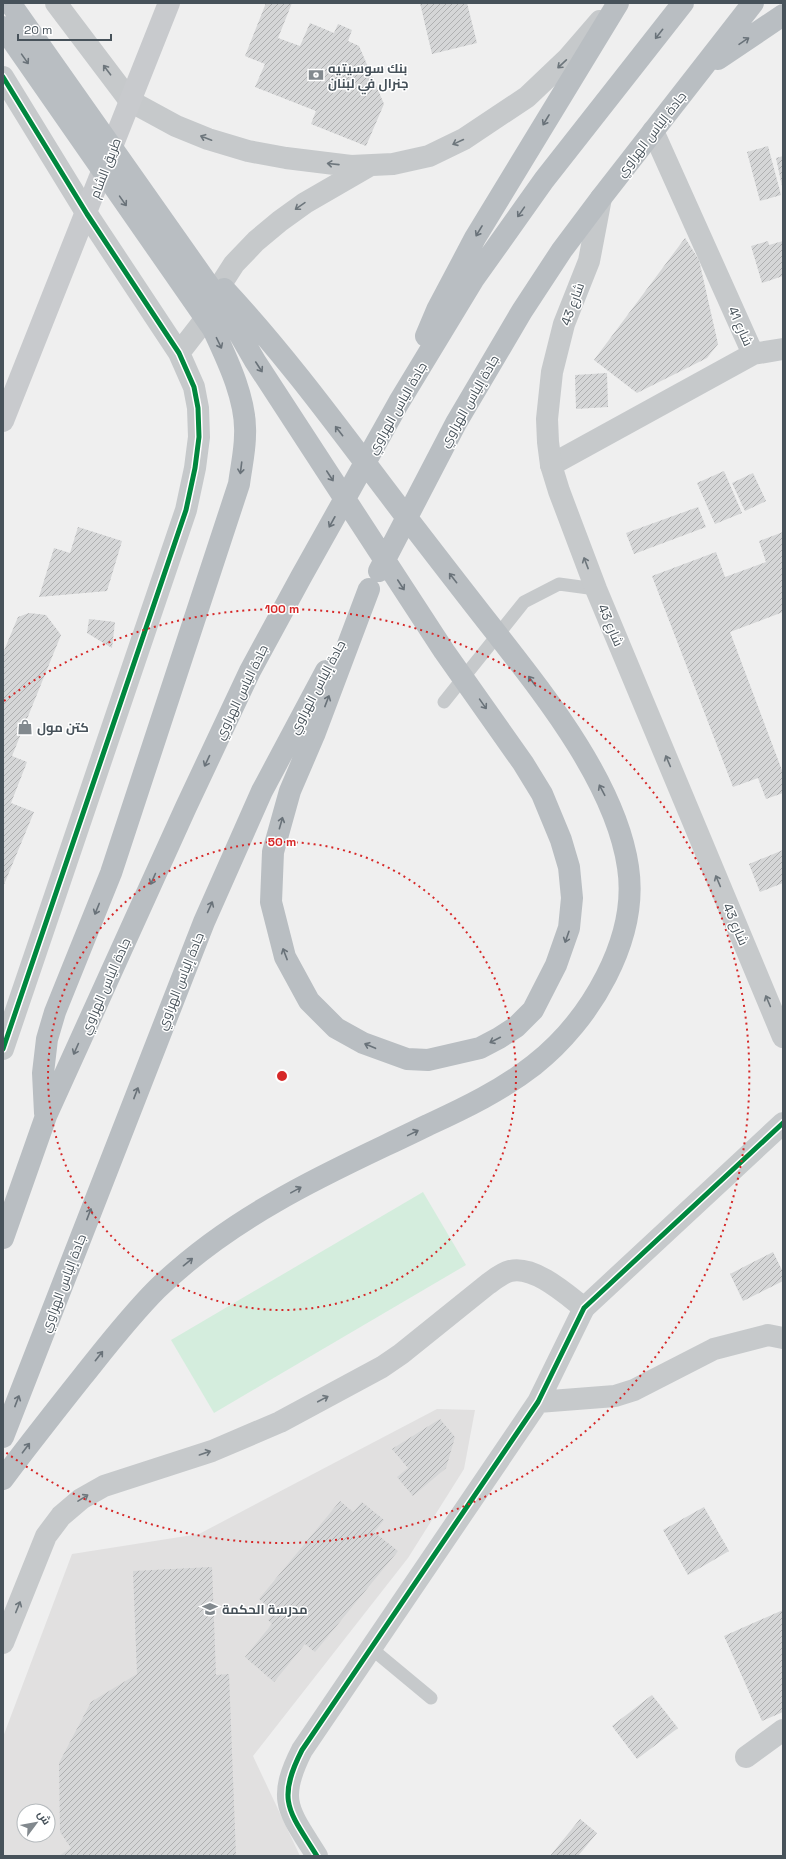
<svg xmlns="http://www.w3.org/2000/svg" width="786" height="1859" font-family="'Space Grotesk',Cairo,sans-serif">
  <style>
    .education { fill: #e1e0e0; fill-rule: evenodd }
    .green { fill: #d4eddd }
    .building { fill: url(#building-hatch) }
    .lines { fill: none; stroke-linecap: round; stroke-linejoin: round }
    .service { stroke: #c6c9cb; stroke-width: 13 }
    .minor { stroke: #c6c9cb; stroke-width: 22 }
    .tertiary { stroke: #c6c9cb; stroke-width: 22 }
    .secondary { stroke: #c8cacd; stroke-width: 22 }
    .motorway { stroke: #b9bec2; stroke-width: 22 }
    .cycleway-casing { stroke: #fff; stroke-width: 8 }
    .cycleway { stroke: #00873e; stroke-width: 5 }
    .oneway { stroke: #697279 }
    .oneway2 { stroke: #6d767c }
    .ring { fill: none; stroke: #d62828; stroke-width: 2; stroke-dasharray: 2 4 }
    .labels { text-anchor: middle; stroke-width: 3; stroke-linejoin: round; paint-order: stroke }
    .poi-label { font-size: 13px; font-weight: bold; fill: #47525a; stroke: #fff; text-anchor: start }
    .street-label { font-size: 13px; fill: #47525a; stroke: #fff }
    .centre { fill: #d62828; stroke: #fff; stroke-width: 2 }
    .ring-label { font-size: 12px; text-anchor: middle; font-weight: bold; fill: #d62828; stroke: #fff; stroke-width: 3; stroke-linejoin: round; paint-order: stroke }
  </style>
  <defs>
    <pattern id="building-hatch" width="6" height="6" patternUnits="userSpaceOnUse"><rect width="6" height="6" fill="#d5d6d7"/><path d="M-1 1l2-2M0 6l6-6M5 7l2-2" fill="none" stroke="#afb0b1"/></pattern>
  </defs>
  <rect width="100%" height="100%" fill="#efefef"/>
  <!-- education -->
  <path class="education" d="M 437,1409 L 475,1410 L 464,1469 L 408,1558 L 253,1756 L 300,1856 L 3,1856 L 3,1737 L 72,1554 L 199,1534 ZM 24,1811 L 48,1811 L 48,1835 L 24,1835 Z"/>
  <!-- green -->
  <path class="green" d="M 423,1192 L 466,1265 L 214,1413 L 171,1340 Z"/>
  <!-- building -->
  <path class="building" d="M 266,3 L 292,3 L 278,38 L 300,46 L 310,23 L 334,33 L 338,24 L 352,30 L 348,41 L 359,46 L 384,104 L 366,146 L 311,124 L 316,111 L 255,87 L 265,64 L 245,56 Z
    M 420,3 L 467,3 L 477,43 L 432,54 Z
    M 768,146 L 781,195 L 760,201 L 747,152 Z
    M 783,156 L 783,186 L 782,186 L 776,158 Z
    M 685,238 L 699,260 L 718,344 L 707,358 L 637,393 L 594,360 Z
    M 768,241 L 769,245 L 783,241 L 783,276 L 762,283 L 751,246 Z
    M 607,373 L 608,407 L 576,409 L 575,375 Z
    M 724,471 L 742,513 L 715,524 L 697,483 Z
    M 753,473 L 766,501 L 745,511 L 732,483 Z
    M 698,507 L 706,527 L 634,554 L 626,533 Z
    M 78,527 L 122,541 L 107,591 L 39,597 L 54,548 L 70,553 Z
    M 783,532 L 783,612 L 730,632 L 783,773 L 783,793 L 766,799 L 758,778 L 733,787 L 652,576 L 716,552 L 725,577 L 766,562 L 759,541 Z
    M 29,613 L 46,615 L 61,635 L 12,756 L 27,762 L 11,803 L 34,812 L 3,887 L 3,653 L 18,617 Z
    M 89,619 L 115,622 L 112,648 L 87,633 Z
    M 783,850 L 783,883 L 760,892 L 749,864 Z
    M 773,1252 L 783,1272 L 783,1281 L 743,1301 L 730,1274 Z
    M 440,1419 L 455,1437 L 446,1468 L 413,1496 L 397,1477 L 408,1468 L 392,1449 Z
    M 340,1501 L 353,1512 L 362,1502 L 384,1520 L 374,1532 L 398,1551 L 315,1652 L 305,1644 L 274,1682 L 245,1657 L 272,1624 L 268,1620 L 275,1612 L 259,1599 Z
    M 704,1507 L 729,1551 L 688,1575 L 663,1530 Z
    M 212,1567 L 216,1675 L 229,1674 L 236,1856 L 59,1856 L 71,1848 L 60,1832 L 59,1763 L 91,1702 L 137,1674 L 133,1571 Z
    M 783,1610 L 783,1712 L 762,1721 L 724,1636 Z
    M 652,1695 L 678,1728 L 637,1759 L 612,1726 Z
    M 580,1819 L 597,1833 L 578,1856 L 550,1856 Z"/>
  <g class="lines">
    <!-- service -->
    <path class="service" d="M 444,702 L 524,602 L 559,584 L 596,589
      M 372,1649 L 431,1698"/>
    <!-- minor -->
    <path class="minor" d="M 653,131 L 753,354
      M 551,465 L 753,354 L 783,349
      M 538,1402 L 615,1396 L 634,1390 L 714,1349 L 768,1335 L 783,1338
      M 746,1757 L 783,1730
      M 317,1856 C 289,1811 276,1801 302,1750 L 538,1402 L 584,1308"/>
    <!-- tertiary -->
    <path class="tertiary" d="M 56,3 L 130,101 L 176,126 L 208,139 L 248,151 L 286,158 L 351,166 L 393,164 L 429,156 L 464,139 L 527,97 L 568,58 L 600,21
      M 3,77 L 87,214 L 179,353 L 194,387 L 198,408 L 199,437 L 195,468 L 186,510 L 3,1049
      M 601,198 L 589,261 L 564,324 L 552,372 L 547,419 L 548,442 L 551,465 L 559,491 L 596,589 L 783,1037
      M 179,353 L 203,322 L 216,292 L 234,264 L 256,241 L 280,221 L 305,203 L 369,166
      M 3,1643 L 46,1536 L 61,1516 L 81,1499 L 104,1486 L 212,1451 L 280,1422 L 382,1367 L 401,1354 L 488,1284 C 495,1279 502,1273 510,1271 C 534,1265 566,1294 584,1308 L 783,1123"/>
    <!-- secondary -->
    <path class="secondary" d="M 3,421 L 169,3"/>
    <!-- motorway -->
    <path class="motorway" d="M 10,3 L 224,307 L 255,361 L 444,651 L 523,763 L 542,794 L 561,840 L 569,867 L 572,898 L 569,928 L 556,965 L 533,1010 L 516,1027 L 499,1038 L 480,1048 L 428,1060 L 407,1059 L 363,1043 L 336,1028 L 309,1001 L 285,957 L 271,902 L 273,852 L 290,791 L 314,735 L 369,589
      M 3,27 L 213,329 C 227,359 247,400 245,435 C 245,451 241,468 239,484 L 111,873 L 55,1012 L 47,1039 L 43,1073 L 45,1113
      M 718,59 L 783,15
      M 426,336 L 437,310 L 475,238 L 618,3
      M 379,571 L 456,423 L 522,311 L 562,250 L 601,198 L 753,3
      M 3,1238 L 46,1116 L 186,807 L 250,671 L 301,577 L 399,402 L 473,280 L 544,180 L 683,3
      M 3,1437 L 204,922 L 262,791 L 326,671
      M 3,1479 C 29,1444 56,1410 83,1376 C 107,1346 130,1316 157,1289 C 192,1255 233,1226 275,1202 C 324,1173 377,1150 428,1125 C 465,1108 502,1090 534,1065 C 590,1021 639,939 628,867 C 616,785 547,698 497,634 C 467,596 437,557 407,518 C 348,441 291,361 224,289"/>
    <!-- cycleway casing -->
    <g class="cycleway-casing">
      <path id="cycleway" d="M 3,77 L 87,214 L 179,353 L 194,387 L 198,408 L 199,437 L 195,468 L 186,510 L 3,1049
        M 317,1856 C 289,1811 276,1801 302,1750 L 538,1402 L 584,1308 L 783,1123"/>
    </g>
    <!-- cycleway -->
    <use href="#cycleway" class="cycleway"/>
  </g>
  <!-- one-way arrows -->
  <defs><path id="oneway-shaft" d="M-6 0H5M1.5-3L5.5 0L1.5 3" fill="none" stroke-width="1.6" stroke-linecap="round" stroke-linejoin="round"/></defs>
  <g class="oneway">
    <use href="#oneway-shaft" transform="translate(659 34) rotate(128)"/>
    <use href="#oneway-shaft" transform="translate(744 41) rotate(-34)"/>
    <use href="#oneway-shaft" transform="translate(25 59) rotate(55)"/>
    <use href="#oneway-shaft" transform="translate(546 120) rotate(121)"/>
    <use href="#oneway-shaft" transform="translate(123 201) rotate(55)"/>
    <use href="#oneway-shaft" transform="translate(521 212) rotate(125)"/>
    <use href="#oneway-shaft" transform="translate(479 231) rotate(121)"/>
    <use href="#oneway-shaft" transform="translate(219 343) rotate(64)"/>
    <use href="#oneway-shaft" transform="translate(259 367) rotate(57)"/>
    <use href="#oneway-shaft" transform="translate(339 431) rotate(-128)"/>
    <use href="#oneway-shaft" transform="translate(241 468) rotate(97)"/>
    <use href="#oneway-shaft" transform="translate(330 476) rotate(57)"/>
    <use href="#oneway-shaft" transform="translate(332 522) rotate(119)"/>
    <use href="#oneway-shaft" transform="translate(453 578) rotate(-128)"/>
    <use href="#oneway-shaft" transform="translate(401 585) rotate(57)"/>
    <use href="#oneway-shaft" transform="translate(532 681) rotate(-126)"/>
    <use href="#oneway-shaft" transform="translate(327 701) rotate(-69)"/>
    <use href="#oneway-shaft" transform="translate(483 704) rotate(55)"/>
    <use href="#oneway-shaft" transform="translate(207 761) rotate(115)"/>
    <use href="#oneway-shaft" transform="translate(602 790) rotate(-118)"/>
    <use href="#oneway-shaft" transform="translate(281 823) rotate(-74)"/>
    <use href="#oneway-shaft" transform="translate(153 879) rotate(114)"/>
    <use href="#oneway-shaft" transform="translate(210 907) rotate(-66)"/>
    <use href="#oneway-shaft" transform="translate(97 909) rotate(112)"/>
    <use href="#oneway-shaft" transform="translate(567 937) rotate(109)"/>
    <use href="#oneway-shaft" transform="translate(285 954) rotate(-111)"/>
    <use href="#oneway-shaft" transform="translate(495 1040) rotate(153)"/>
    <use href="#oneway-shaft" transform="translate(370 1046) rotate(-157)"/>
    <use href="#oneway-shaft" transform="translate(76 1049) rotate(114)"/>
    <use href="#oneway-shaft" transform="translate(136 1093) rotate(-69)"/>
    <use href="#oneway-shaft" transform="translate(413 1133) rotate(-26)"/>
    <use href="#oneway-shaft" transform="translate(296 1190) rotate(-29)"/>
    <use href="#oneway-shaft" transform="translate(89 1214) rotate(-69)"/>
    <use href="#oneway-shaft" transform="translate(188 1262) rotate(-39)"/>
    <use href="#oneway-shaft" transform="translate(99 1356) rotate(-52)"/>
    <use href="#oneway-shaft" transform="translate(17 1401) rotate(-69)"/>
    <use href="#oneway-shaft" transform="translate(26 1448) rotate(-53)"/>
  </g>
  <g class="oneway2">
    <use href="#oneway-shaft" transform="translate(562 64) rotate(137)"/>
    <use href="#oneway-shaft" transform="translate(107 70) rotate(-127)"/>
    <use href="#oneway-shaft" transform="translate(206 138) rotate(-159)"/>
    <use href="#oneway-shaft" transform="translate(458 142) rotate(155)"/>
    <use href="#oneway-shaft" transform="translate(333 164) rotate(-174)"/>
    <use href="#oneway-shaft" transform="translate(300 206) rotate(145)"/>
    <use href="#oneway-shaft" transform="translate(586 563) rotate(-111)"/>
    <use href="#oneway-shaft" transform="translate(668 761) rotate(-113)"/>
    <use href="#oneway-shaft" transform="translate(718 881) rotate(-113)"/>
    <use href="#oneway-shaft" transform="translate(768 1001) rotate(-113)"/>
    <use href="#oneway-shaft" transform="translate(323 1399) rotate(-28)"/>
    <use href="#oneway-shaft" transform="translate(205 1453) rotate(-19)"/>
    <use href="#oneway-shaft" transform="translate(83 1498) rotate(-32)"/>
    <use href="#oneway-shaft" transform="translate(18 1607) rotate(-68)"/>
  </g>
  <!-- distance rings -->
  <g class="ring">
    <circle cx="282" cy="1076" r="234"/>
    <path d="M4 701A467 467 0 1 1 4 1451"/>
  </g>
  <!-- icons -->
  <defs>
    <g id="bank-bare" transform="scale(1.2)"><path d="M-6-4H6V4H-6ZM0-2.3a2.3 2.3 0 1 0 0 4.6a2.3 2.3 0 1 0 0-4.6Z" fill="#82898e" stroke="#fff" stroke-width="2.5" paint-order="stroke"/></g>
    <g id="shop-bare" transform="scale(1.2)"><path d="M-5-2.5h2.3a2.7 3.5 0 0 1 5.4 0H5L5.5 6h-11ZM-1.5-2.5h3a1.5 2.3 0 0 0-3 0Z" fill="#82898e" stroke="#fff" stroke-width="2.5" paint-order="stroke"/></g>
    <g id="university-bare" transform="scale(1.2)"><path d="M0-5L7-2L0 1L-7-2ZM-4 1L0 2.5L4 1V4Q0 6-4 4Z" fill="#82898e" stroke="#fff" stroke-width="2.5" paint-order="stroke"/></g>
  </defs>
  <g fill-rule="evenodd">
    <use href="#bank-bare" x="316" y="75"/>
    <use href="#shop-bare" x="25" y="727"/>
    <use href="#university-bare" x="210" y="1609"/>
  </g>
  <g class="labels">
    <!-- poi labels -->
    <g class="poi-label">
      <text x="328" y="73">بنك سوسيتيه<tspan x="328" dy="15">جنرال في لبنان</tspan></text>
      <text x="37" y="732">كتن مول</text>
      <text x="222" y="1614">مدرسة الحكمة</text>
    </g>
    <!-- street labels -->
    <g class="street-label">
      <text transform="translate(651 134) rotate(-52)" y="5">جادة إلياس الهراوي</text>
      <text transform="translate(105 168) rotate(-69)" y="5">طريق الشام</text>
      <text transform="translate(572 304) rotate(-70)" y="5">شارع 43</text>
      <text transform="translate(741 326) rotate(66)" y="5">شارع 41</text>
      <text transform="translate(469 401) rotate(-60)" y="5">جادة إلياس الهراوي</text>
      <text transform="translate(397 408) rotate(-60)" y="5">جادة الياس الهراوي</text>
      <text transform="translate(611 625) rotate(67)" y="5">شارع 43</text>
      <text transform="translate(317 687) rotate(-62)" y="5">جادة إلياس الهراوي</text>
      <text transform="translate(241 692) rotate(-64)" y="5">جادة الياس الهراوي</text>
      <text transform="translate(736 924) rotate(67)" y="5">شارع 43</text>
      <text transform="translate(180 981) rotate(-68)" y="5">جادة إلياس الهراوي</text>
      <text transform="translate(105 986) rotate(-66)" y="5">جادة الياس الهراوي</text>
      <text transform="translate(63 1283) rotate(-69)" y="5">جادة إلياس الهراوي</text>
    </g>
  </g>
  <circle cx="282" cy="1076" r="6" class="centre"/>
  <g class="ring-label">
    <text x="282" y="613">100 m</text>
    <text x="282" y="846">50 m</text>
  </g>
  <!-- border -->
  <rect width="786" height="1859" fill="none" stroke="#47525a" stroke-width="8"/>
  <!-- north arrow -->
  <g transform="translate(36 1823) rotate(58)"><circle r="19" fill="#ffffff" stroke="#b5babd"/>
  <path d="M0-3L7 15L0 10L-7 15Z" fill="#82898e"/>
  <text y="-6" font-size="11" font-weight="bold" text-anchor="middle" fill="#47525a">ش</text>
  </g>
  <!-- scale -->
  <path d="M18 34v6h93v-6" fill="none" stroke="#47525a" stroke-width="2"/>
  <text x="24" y="34" font-size="12" fill="#47525a" stroke="#ffffff" stroke-width="3" paint-order="stroke">20 m</text>
</svg>
